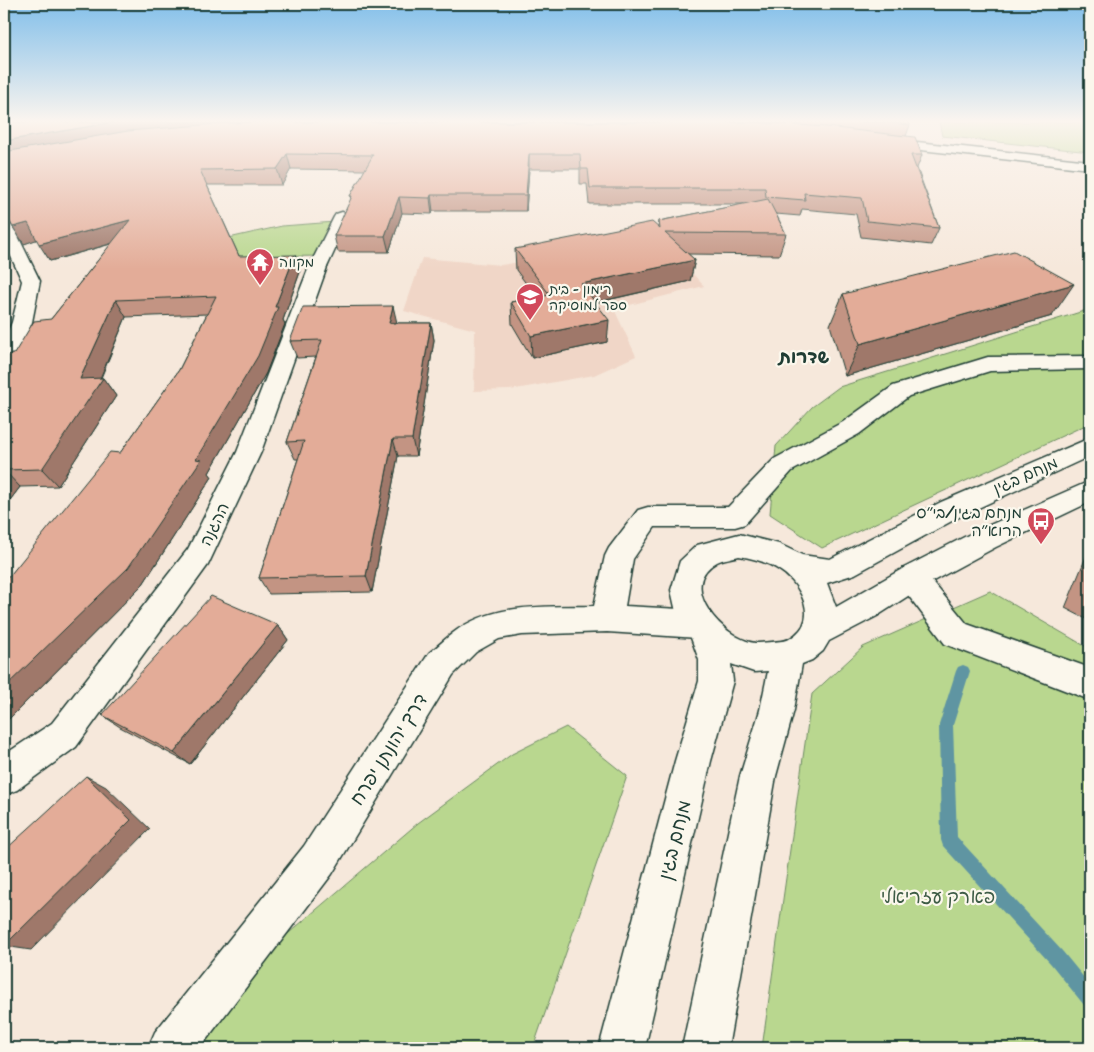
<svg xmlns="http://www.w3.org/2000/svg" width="1094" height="1052" font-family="Sriracha,'Playpen Sans Hebrew',sans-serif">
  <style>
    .built { fill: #f0d6c7 }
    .green { fill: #b9d78f; stroke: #6c8a62 }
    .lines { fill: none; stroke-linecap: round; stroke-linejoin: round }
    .stream { fill: #5f95a2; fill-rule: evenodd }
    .pedestrian-casing { stroke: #1f3d34; stroke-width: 3 }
    .minor-casing { stroke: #1f3d34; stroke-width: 3 }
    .secondary-casing { stroke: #1f3d34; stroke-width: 3 }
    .pedestrian { fill: #fbf7ec; fill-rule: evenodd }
    .minor { fill: #fbf7ec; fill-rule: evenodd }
    .secondary { fill: #fbf7ec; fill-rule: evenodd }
    .wall { fill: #c39483; stroke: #1f3d34 }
    .shaded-wall { fill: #9f786a; stroke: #1f3d34 }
    .building { fill: #e3ac98; stroke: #1f3d34 }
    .labels { text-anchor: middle; stroke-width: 4.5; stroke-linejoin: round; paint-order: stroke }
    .far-poi-label { font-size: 14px; fill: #1f3d34; stroke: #fbf7ec; text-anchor: start }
    .street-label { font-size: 16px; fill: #1f3d34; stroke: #fbf7ec }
    .poi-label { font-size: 16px; fill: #1f3d34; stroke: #fbf7ec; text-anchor: end }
    .far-district-label { font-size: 18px; font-weight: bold; fill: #1f3d34; stroke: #fbf7ec }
    .near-street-label { font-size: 19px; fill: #1f3d34; stroke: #fbf7ec }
    .near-park-label { font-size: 19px; fill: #3e5c46; stroke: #fbf7ec }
  </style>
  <rect width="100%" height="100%" fill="#f6e8db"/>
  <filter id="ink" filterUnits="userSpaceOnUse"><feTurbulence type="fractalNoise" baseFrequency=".02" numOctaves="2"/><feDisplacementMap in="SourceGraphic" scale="10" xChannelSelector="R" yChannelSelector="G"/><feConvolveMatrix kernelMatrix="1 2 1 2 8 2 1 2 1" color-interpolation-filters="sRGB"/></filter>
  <g filter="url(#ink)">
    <!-- built -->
    <path class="built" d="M 661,240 L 704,286 L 614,309 L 636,356 L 594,375 L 510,390 L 474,391 L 475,330 L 404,311 L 422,258 L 501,265 Z"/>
    <!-- green -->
    <path class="green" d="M 939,122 L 1090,122 L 1090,152 L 942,136 Z
      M 335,222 L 319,256 L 190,258 L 189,247 L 282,226 Z
      M 1090,309 L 1090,423 L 822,548 L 770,514 L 776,446 L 812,407 L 839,387 Z
      M 990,591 L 1090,649 L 1090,1048 L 762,1048 L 812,694 L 863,647 Z
      M 566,727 L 627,776 L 533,1048 L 154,1048 L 418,823 L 512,754 Z"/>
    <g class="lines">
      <!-- stream -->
      <path class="stream" d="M 963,665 L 968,667 L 970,671 L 953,725 L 957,837 L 1063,952 L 1090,985 L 1090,1008 L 1084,1005 L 1051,964 L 943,846 L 941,840 L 939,725 L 956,671 L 958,667 Z"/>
      <!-- pedestrian casing -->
      <g class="pedestrian-casing">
        <path id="pedestrian" d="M 342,212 L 348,214 L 350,217 L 327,267 L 324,271 L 318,272 L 312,271 L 309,267 L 334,217 L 336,214 Z
          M 988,357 L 1090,356 L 1090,369 L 990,371 L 909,396 L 859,434 L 792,471 L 745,524 L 735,527 L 655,527 L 633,559 L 625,606 L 698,610 L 709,614 L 714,624 L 709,634 L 698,638 L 607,632 L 522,635 L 499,639 L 476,652 L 453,675 L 332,874 L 200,1048 L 148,1048 L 155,1032 L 304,846 L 429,653 C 437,647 445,639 453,633 C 493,602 547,607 594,606 L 605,556 L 609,548 L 638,510 L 648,507 L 728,507 L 774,459 L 843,422 L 893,386 Z
          M 912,566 L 922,569 L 967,624 L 1090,668 L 1090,700 L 945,644 L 902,587 L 897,578 L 902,569 Z"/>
      </g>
      <!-- minor casing -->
      <g class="minor-casing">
        <path id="minor" d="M 881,138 L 1090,161 L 1090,169 L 876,145 L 874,142 Z
          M 4,223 L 10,224 L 16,232 L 40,281 L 32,322 L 15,364 L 12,369 L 4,371 L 4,340 L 12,322 L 22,281 L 4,241 Z
          M 318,262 L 324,263 L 327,267 L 261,452 L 208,565 L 76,747 L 17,790 L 4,795 L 4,755 L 52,723 L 188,549 L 237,452 L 309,267 L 312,263 Z"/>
      </g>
      <!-- secondary casing -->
      <g class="secondary-casing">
        <path id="secondary" d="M 1090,438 L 1090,456 L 961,516 L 855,574 L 827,583 L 836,607 L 902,569 L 976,531 L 1090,481 L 1090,502 L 996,547 L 922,587 L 877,616 L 829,641 L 823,651 L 812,660 L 802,664 L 794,710 L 776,776 L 728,1048 L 682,1048 L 740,776 L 760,710 L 768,671 L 754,672 L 731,664 L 733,681 L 711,761 L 645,1048 L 599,1048 L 675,761 L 699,681 L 699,660 L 690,635 L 676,612 L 671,590 L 680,561 L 697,545 L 739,534 L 779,544 L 802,555 L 830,559 L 941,502 ZM 739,556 C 756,559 771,563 785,574 C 802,588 817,618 795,635 C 791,638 787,641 782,641 C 773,642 763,643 755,643 C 723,639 675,585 717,562 C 723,559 732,558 739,556 Z"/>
      </g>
      <!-- pedestrian -->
      <use href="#pedestrian" class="pedestrian"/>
      <!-- minor -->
      <use href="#minor" class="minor"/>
      <!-- secondary -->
      <use href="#secondary" class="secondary"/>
    </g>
    <!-- wall -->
    <path class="wall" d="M 4,122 L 909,122 L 910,125 L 906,136 L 922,155 L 917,168 L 939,228 L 931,245 L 861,237 L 856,214 L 802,209 L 800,216 L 776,214 L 786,234 L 779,255 L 688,254 L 695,260 L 690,281 L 595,303 L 607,342 L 532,358 L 512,324 L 511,302 L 536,297 L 516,270 L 515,249 L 658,228 L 659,221 L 744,204 L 589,204 L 587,184 L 580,184 L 580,169 L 529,169 L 526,211 L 433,211 L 432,214 L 402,213 L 389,252 L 338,252 L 334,236 L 351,199 L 350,196 L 365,170 L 291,169 L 282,185 L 207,185 L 239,256 L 300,272 L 283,320 L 285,324 L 266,373 L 209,473 L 212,477 L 143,584 L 4,724 L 4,582 L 120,453 L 179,370 L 207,314 L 126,317 L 101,378 L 103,378 L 116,396 L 58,486 L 20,487 L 4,508 L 4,355 L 14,354 L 51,319 L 111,244 L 50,261 L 37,239 L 24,244 L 10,223 L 4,222 Z
      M 843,294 L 1052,316 L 845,376 L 830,325 Z
      M 397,323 L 431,323 L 434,340 L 416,456 L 398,456 L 372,592 L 269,594 L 259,578 L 298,459 L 295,459 L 287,442 L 316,357 L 297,358 L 290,341 Z
      M 1090,550 L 1090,621 L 1065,608 L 1088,552 Z
      M 278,625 L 288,640 L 190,764 L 120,727 L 102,715 Z"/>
    <!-- shaded-wall -->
    <path class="shaded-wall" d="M 115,122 L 232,122 L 233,125 L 4,157 L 4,141 Z
      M 287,154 L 291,169 L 282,185 L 277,169 Z
      M 529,154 L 529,169 L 526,211 L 526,195 Z
      M 431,195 L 433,211 L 432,214 L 430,198 Z
      M 399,197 L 402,213 L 389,252 L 385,236 Z
      M 130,220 L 138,236 L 50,261 L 39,244 Z
      M 28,223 L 39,239 L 24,244 L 13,227 Z
      M 295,255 L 300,272 L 283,320 L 285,324 L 266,373 L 209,473 L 212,477 L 143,584 L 4,724 L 4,688 L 196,459 L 275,307 Z
      M 695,260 L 690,281 L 580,306 L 581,284 Z
      M 1074,284 L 1052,316 L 845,376 L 860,344 Z
      M 4,293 L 6,300 L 4,301 Z
      M 116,300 L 126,317 L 96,388 L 103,378 L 116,396 L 58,486 L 42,469 L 80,379 Z
      M 393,306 L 397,323 L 389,323 Z
      M 609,320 L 607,342 L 532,358 L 531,336 Z
      M 431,323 L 434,340 L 416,456 L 412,439 Z
      M 393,439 L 398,456 L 372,592 L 366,576 Z
      M 4,470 L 20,487 L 4,508 Z
      M 278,625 L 288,640 L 190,764 L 174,753 Z
      M 86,776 L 106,787 L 150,829 L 31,950 L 4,946 Z"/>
    <!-- building -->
    <path class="building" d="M 4,122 L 115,122 L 4,141 Z
      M 260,122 L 752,122 L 827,127 L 915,137 L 922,155 L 911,155 L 939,228 L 867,221 L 862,198 L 804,193 L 805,200 L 766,197 L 765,188 L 590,188 L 588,169 L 581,169 L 580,154 L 529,154 L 526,195 L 431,195 L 430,198 L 399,197 L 385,236 L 334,236 L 352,196 L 350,196 L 373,155 L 287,154 L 277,169 L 200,170 L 239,256 L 295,255 L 275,307 L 278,307 L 258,356 L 196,459 L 201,460 L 128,568 L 4,688 L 4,582 L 7,579 L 110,452 L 120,453 L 179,370 L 216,296 L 116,300 L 80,379 L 103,378 L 42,469 L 4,470 L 4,355 L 14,354 L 34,321 L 51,319 L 130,220 L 39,244 L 28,223 L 13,227 L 4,212 L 4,152 L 128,131 L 228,123 Z
      M 881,122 L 909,122 L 910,125 Z
      M 768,199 L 786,234 L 665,233 L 695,260 L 581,284 L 609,320 L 531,336 L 511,302 L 550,295 L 515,249 L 652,222 L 660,229 L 659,221 Z
      M 1014,251 L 1074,284 L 860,344 L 843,294 Z
      M 393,306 L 389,323 L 431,323 L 412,439 L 393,439 L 366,576 L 259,578 L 304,441 L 287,442 L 322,340 L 290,341 L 303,307 Z
      M 211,596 L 278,625 L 174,753 L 102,715 Z
      M 86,776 L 131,820 L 4,946 L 4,851 Z"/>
  </g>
  <!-- sky -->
  <linearGradient id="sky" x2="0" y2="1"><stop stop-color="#82bfea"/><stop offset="0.45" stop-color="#fbf5ef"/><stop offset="1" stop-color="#fbf5ef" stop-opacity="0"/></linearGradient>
  <rect width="1094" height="269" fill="url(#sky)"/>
  <!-- icons -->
  <defs>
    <g id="temple-pin" transform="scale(1.4375)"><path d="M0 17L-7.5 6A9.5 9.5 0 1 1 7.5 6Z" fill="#d1495b" stroke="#fbf7ec"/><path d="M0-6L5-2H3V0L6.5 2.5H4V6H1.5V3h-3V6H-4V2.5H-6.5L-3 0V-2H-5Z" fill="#fff"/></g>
    <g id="school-pin" transform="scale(1.4375)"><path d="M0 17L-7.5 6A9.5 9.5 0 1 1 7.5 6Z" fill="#d1495b" stroke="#fbf7ec"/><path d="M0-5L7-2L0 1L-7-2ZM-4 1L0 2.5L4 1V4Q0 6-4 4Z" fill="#fff"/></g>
    <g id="bus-pin" transform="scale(1.4375)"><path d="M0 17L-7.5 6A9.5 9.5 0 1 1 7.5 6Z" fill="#d1495b" stroke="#fbf7ec"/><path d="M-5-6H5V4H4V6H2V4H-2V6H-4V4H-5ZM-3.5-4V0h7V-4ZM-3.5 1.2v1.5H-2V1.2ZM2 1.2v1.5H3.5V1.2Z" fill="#fff"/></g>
  </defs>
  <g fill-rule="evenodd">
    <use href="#temple-pin" x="260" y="262"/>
    <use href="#school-pin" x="530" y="297"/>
    <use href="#bus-pin" x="1041" y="521"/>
  </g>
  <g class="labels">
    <!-- far-poi labels -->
    <g class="far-poi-label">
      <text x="279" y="267">מקווה</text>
      <text x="549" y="294">רימון - בית<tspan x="549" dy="16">ספר למוסיקה</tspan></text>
    </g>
    <!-- street labels -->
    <g class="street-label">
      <text transform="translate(1025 475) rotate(-24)" y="6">מנחם בגין</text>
      <text transform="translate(214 524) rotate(-64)" y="6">ההגנה</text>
    </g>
    <!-- poi labels -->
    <g class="poi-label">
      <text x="1022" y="518">מנחם בגין/בי״ס<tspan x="1022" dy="18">הרוא״ה</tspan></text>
    </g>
    <!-- far-district labels -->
    <g class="far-district-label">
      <text x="804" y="363">שדרות</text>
    </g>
    <!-- near-street labels -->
    <g class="near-street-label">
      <text transform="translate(388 749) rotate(-58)" y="7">דרך יהונתן יפרח</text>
      <text transform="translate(674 840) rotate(-76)" y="7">מנחם בגין</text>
    </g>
    <!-- near-park labels -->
    <g class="near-park-label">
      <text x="938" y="903">פארק עזריאלי</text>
    </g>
  </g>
  <!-- margin -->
  <rect width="1094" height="1052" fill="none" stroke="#fbf7ec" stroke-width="20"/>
  <rect x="10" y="10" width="1074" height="1032" fill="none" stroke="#1f3d34" stroke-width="2" filter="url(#ink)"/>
</svg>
